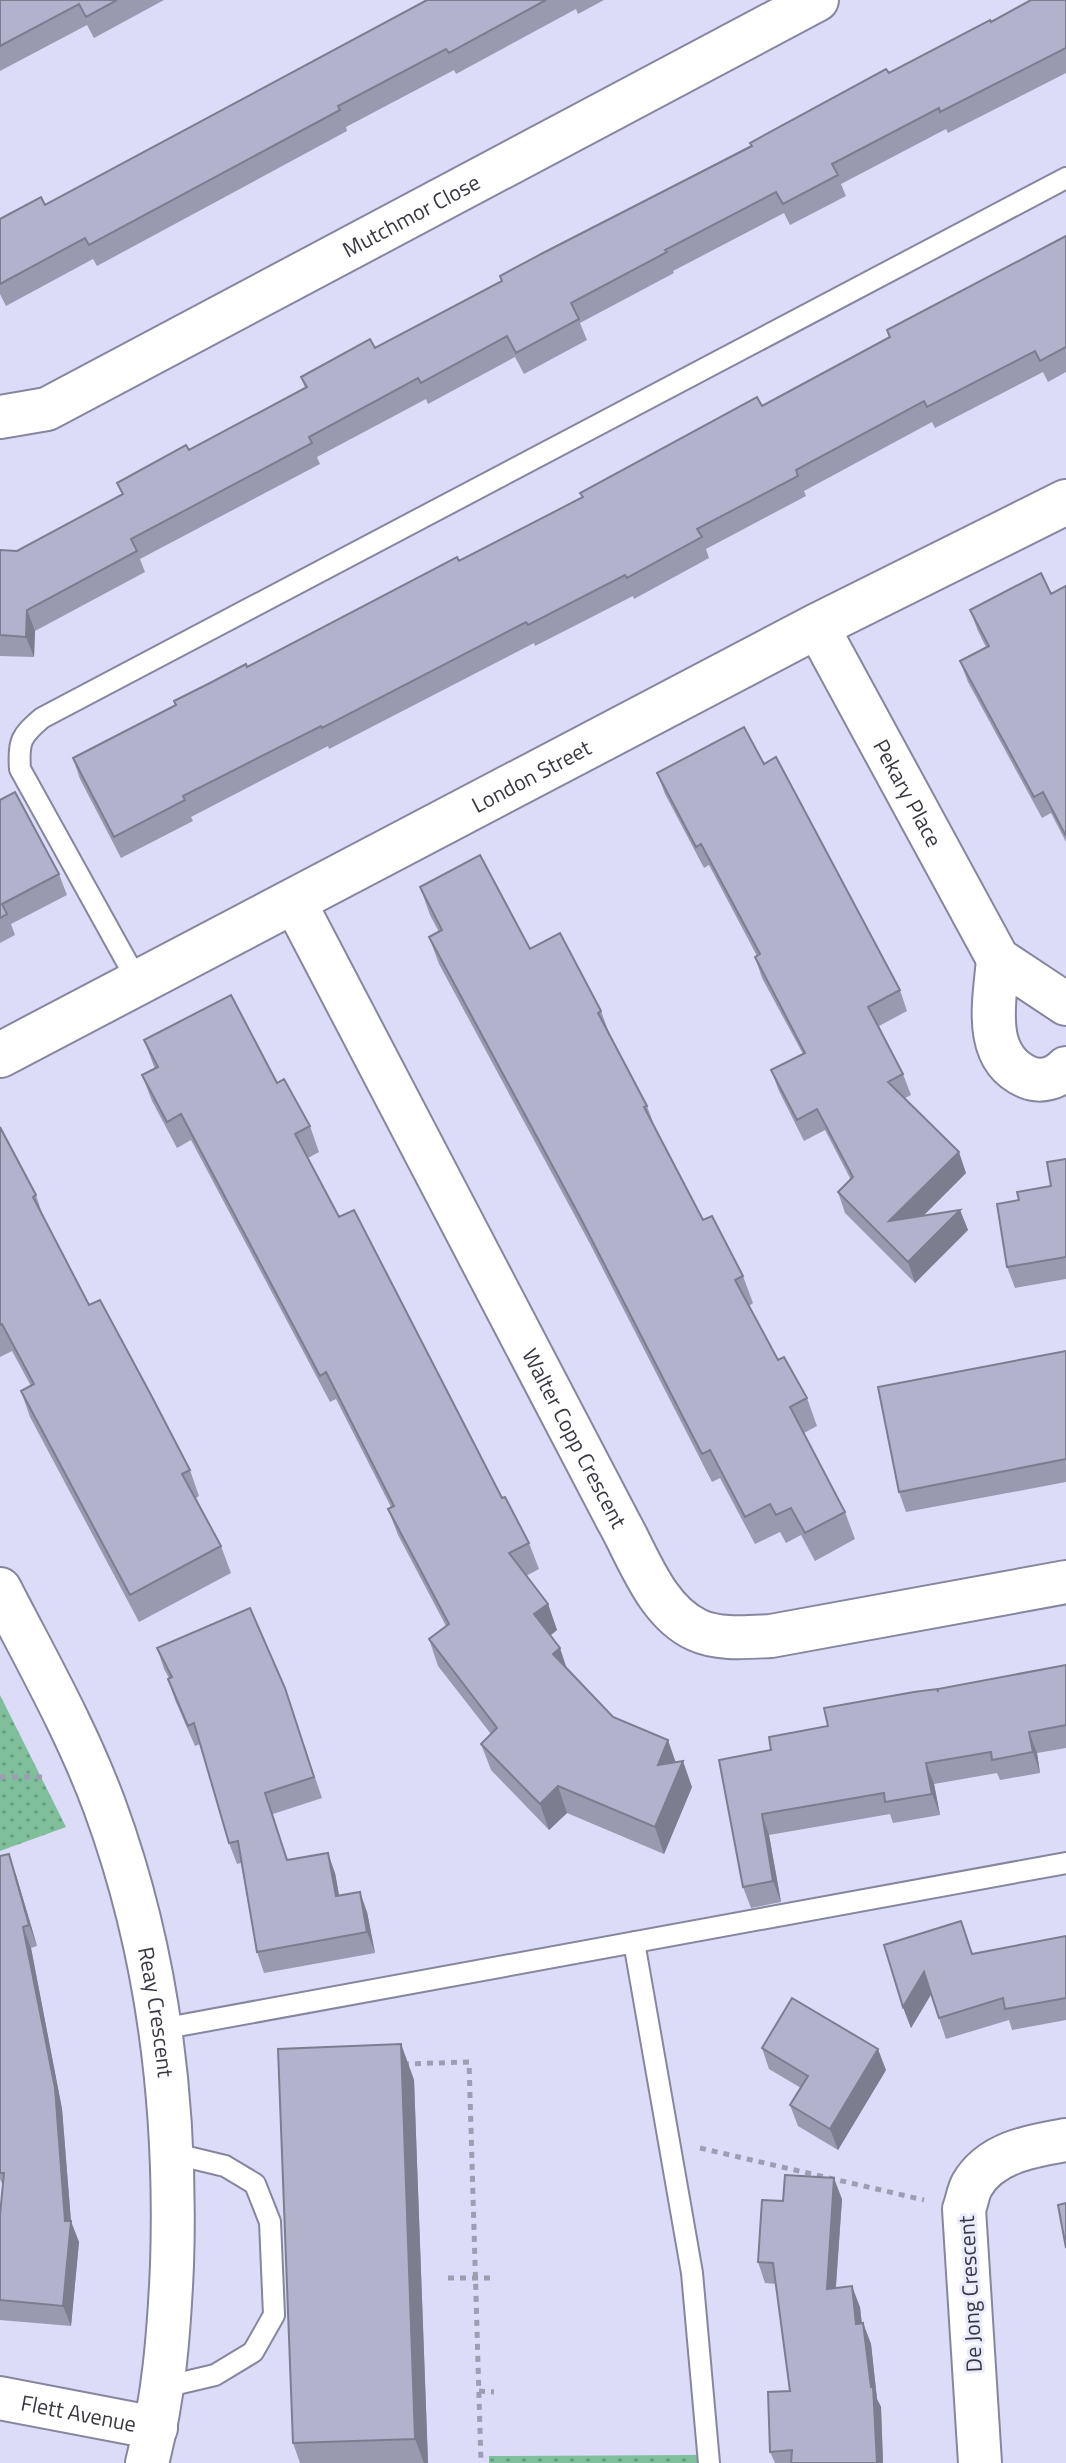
<svg xmlns="http://www.w3.org/2000/svg" width="1066" height="2463" font-family="'Titillium Web',sans-serif">
  <style>
    .park { fill: url(#park-dots) }
    .lines { fill: none; stroke-linecap: round; stroke-linejoin: round }
    .lane-casing { stroke: #86869f; stroke-width: 24 }
    .street-casing { stroke: #86869f; stroke-width: 46 }
    .secondary-casing { stroke: #86869f; stroke-width: 48 }
    .path { stroke: #9e9eb3; stroke-width: 5; stroke-dasharray: 6 6; stroke-linecap: butt }
    .lane { stroke: #fff; stroke-width: 20 }
    .street { stroke: #fff; stroke-width: 42 }
    .secondary { stroke: #fff; stroke-width: 44 }
    .wall { fill: #9999b0 }
    .shaded-wall { fill: #7d7d90 }
    .building { fill: #b2b2cd; stroke: #7d7d90; stroke-width: 2 }
    .labels { text-anchor: middle; stroke-width: 6; stroke-linejoin: round; paint-order: stroke }
    .street-label { font-size: 22px; fill: #393944; stroke: #eaebfc }
  </style>
  <defs>
    <pattern id="park-dots" width="8" height="8" patternUnits="userSpaceOnUse" patternTransform="scale(2)"><rect width="8" height="8" fill="#7fbf9c"/><path d="M2 2h.1M6 6h.1" fill="none" stroke="#699c81" stroke-width="1.8" stroke-linecap="round"/></pattern>
  </defs>
  <rect width="100%" height="100%" fill="#dcdcf8"/>
  <!-- park -->
  <path class="park" d="M 0,1695 L 66,1827 L 0,1851 Z
    M 697,2455 L 698,2463 L 489,2463 L 489,2456 Z"/>
  <g class="lines">
    <!-- lane casing -->
    <g class="lane-casing">
      <path id="lane" d="M 138,982 L 20,769 C 18,741 21,736 42,718 L 1066,178
        M 634,1942 L 692,2273 L 709,2463
        M 161,2029 L 1066,1863
        M 164,2387 L 215,2375 L 253,2352 L 274,2315 L 270,2222 L 255,2184 L 225,2166 L 171,2153"/>
    </g>
    <!-- street casing -->
    <g class="street-casing">
      <g id="street">
        <path id="s1" d="M 0,417 L 47,409 L 817,0"/>
        <path id="s2" d="M 817,626 L 998,959 L 1066,1004"/>
        <path id="s3" d="M 294,901 L 618,1521 C 639,1558 656,1611 697,1630 C 718,1640 748,1637 771,1636 L 1066,1582"/>
        <path d="M 998,959 C 995,999 981,1057 1027,1077 C 1041,1083 1056,1078 1066,1068"/>
        <path id="s4" d="M 0,1589 C 37,1661 77,1731 105,1807 C 159,1954 177,2109 172,2265 C 169,2333 164,2398 147,2463"/>
        <path id="s5" d="M 0,2398 L 156,2428"/>
        <path d="M 980,2463 L 964,2209 C 967,2202 968,2192 972,2185 C 991,2152 1032,2146 1066,2140"/>
      </g>
    </g>
    <!-- secondary casing -->
    <g class="secondary-casing">
      <g id="secondary">
        <path id="s6" d="M 0,1055 L 817,626 L 1066,502"/>
      </g>
    </g>
    <!-- path -->
    <path class="path" d="M 0,1777 L 47,1777
      M 403,2064 L 469,2062 L 481,2463
      M 700,2148 L 924,2200
      M 448,2278 L 490,2278
      M 479,2391 L 494,2392"/>
    <!-- lane -->
    <use href="#lane" class="lane"/>
    <!-- street -->
    <use href="#street" class="street"/>
    <!-- secondary -->
    <use href="#secondary" class="secondary"/>
  </g>
  <!-- wall -->
  <path class="wall" d="M 0,0 L 164,0 L 94,38 L 87,25 L 0,71 Z
    M 427,0 L 604,0 L 578,14 L 576,9 L 456,74 L 454,70 L 346,127 L 347,131 L 97,266 L 93,259 L 6,306 L 0,294 L 0,219 L 45,205 Z
    M 1066,0 L 1066,73 L 948,133 L 946,129 L 841,184 L 846,196 L 790,225 L 784,213 L 673,271 L 674,273 L 580,323 L 587,340 L 524,374 L 515,357 L 428,404 L 426,399 L 317,457 L 320,464 L 140,559 L 145,572 L 35,631 L 34,657 L 0,656 L 0,550 L 17,551 L 122,495 L 117,483 L 189,450 L 305,388 L 301,377 L 375,348 L 502,281 L 500,276 L 889,73 L 991,22 Z
    M 1066,236 L 1066,372 L 1048,382 L 1043,372 L 935,428 L 932,422 L 804,491 L 806,496 L 706,549 L 709,558 L 634,599 L 633,596 L 535,646 L 534,643 L 329,749 L 328,746 L 191,817 L 193,821 L 121,858 L 80,779 L 73,758 L 176,706 L 247,667 L 582,498 L 580,493 L 762,406 L 889,337 L 887,330 Z
    M 1066,586 L 1066,842 L 1051,813 L 1042,818 L 968,682 L 960,661 L 986,647 L 978,631 L 970,610 L 1051,594 Z
    M 764,764 L 900,990 L 907,1011 L 879,1026 L 903,1074 L 911,1095 L 905,1098 L 966,1173 L 923,1216 L 960,1210 L 968,1230 L 915,1283 L 845,1213 L 838,1192 L 851,1180 L 825,1130 L 804,1141 L 779,1091 L 771,1070 L 803,1054 L 762,978 L 755,957 L 757,956 L 709,865 L 704,868 L 665,794 L 657,773 Z
    M 0,800 L 59,874 L 67,895 L 11,924 L 15,935 L 0,943 Z
    M 420,887 L 530,949 L 601,1011 L 611,1038 L 647,1106 L 657,1133 L 703,1220 L 743,1276 L 753,1303 L 749,1306 L 778,1360 L 807,1398 L 817,1426 L 804,1433 L 845,1512 L 855,1539 L 815,1561 L 801,1535 L 786,1543 L 780,1532 L 755,1544 L 720,1478 L 712,1482 L 589,1242 L 439,964 L 429,937 L 439,932 L 430,915 Z
    M 144,1040 L 277,1083 L 310,1126 L 319,1152 L 308,1158 L 339,1217 L 529,1543 L 539,1569 L 526,1576 L 548,1604 L 557,1630 L 550,1636 L 567,1669 L 613,1717 L 676,1762 L 692,1787 L 664,1854 L 567,1813 L 549,1830 L 491,1770 L 481,1744 L 491,1734 L 438,1666 L 429,1639 L 446,1626 L 398,1535 L 388,1509 L 391,1507 L 336,1399 L 330,1402 L 191,1140 L 177,1148 L 152,1101 L 142,1075 L 155,1069 Z
    M 0,1127 L 36,1195 L 44,1219 L 89,1305 L 190,1470 L 199,1496 L 196,1498 L 221,1546 L 231,1573 L 139,1622 L 30,1417 L 21,1391 L 31,1386 L 12,1351 L 0,1357 Z
    M 1066,1159 L 1066,1279 L 1015,1288 L 1007,1267 L 1019,1200 L 1051,1186 Z
    M 1066,1351 L 1066,1482 L 906,1512 L 899,1492 Z
    M 157,1648 L 292,1709 L 322,1798 L 273,1814 L 287,1860 L 335,1873 L 339,1895 L 367,1912 L 375,1953 L 264,1973 L 257,1952 L 241,1863 L 237,1864 L 229,1843 L 200,1744 L 195,1746 L 175,1700 L 168,1679 L 169,1678 L 164,1669 Z
    M 1066,1665 L 1066,1748 L 1037,1753 L 1040,1773 L 1000,1780 L 997,1773 L 934,1784 L 940,1815 L 893,1823 L 890,1814 L 769,1835 L 781,1902 L 751,1908 L 743,1887 L 771,1750 L 828,1726 L 938,1692 Z
    M 0,1856 L 16,1875 L 37,1946 L 31,1948 L 62,2109 L 71,2221 L 79,2242 L 71,2326 L 0,2320 L 0,2215 L 3,2186 L 0,2179 Z
    M 1066,1936 L 1066,2020 L 1012,2030 L 1009,2020 L 946,2039 L 931,1994 L 911,2028 L 903,2007 L 973,1954 Z
    M 401,2044 L 414,2080 L 428,2463 L 300,2463 L 293,2443 Z
    M 762,2048 L 886,2070 L 838,2150 L 798,2126 L 790,2105 L 801,2088 L 769,2069 Z
    M 842,2199 L 836,2288 L 860,2307 L 862,2324 L 863,2323 L 871,2344 L 877,2399 L 881,2407 L 883,2463 L 775,2463 L 770,2452 L 790,2391 L 776,2284 L 765,2283 L 758,2262 L 783,2201 Z"/>
  <!-- shaded-wall -->
  <path class="shaded-wall" d="M 27,610 L 35,631 L 34,657 L 26,637 Z
    M 959,1152 L 966,1173 L 897,1242 L 889,1221 Z
    M 960,1210 L 968,1230 L 915,1283 L 908,1262 Z
    M 548,1604 L 557,1630 L 543,1641 L 534,1614 Z
    M 560,1648 L 569,1675 L 553,1654 Z
    M 1029,1732 L 1037,1753 L 1040,1773 L 1033,1752 Z
    M 668,1740 L 677,1766 L 658,1765 Z
    M 683,1761 L 692,1787 L 664,1854 L 655,1827 Z
    M 926,1763 L 934,1784 L 940,1815 L 932,1794 Z
    M 558,1786 L 567,1813 L 549,1830 L 540,1804 Z
    M 762,1814 L 769,1835 L 781,1902 L 773,1881 Z
    M 328,1853 L 335,1873 L 343,1917 L 336,1896 Z
    M 9,1854 L 16,1875 L 37,1946 L 29,1925 Z
    M 360,1892 L 367,1912 L 375,1953 L 367,1932 Z
    M 23,1927 L 31,1948 L 62,2109 L 71,2222 L 79,2242 L 71,2326 L 63,2306 Z
    M 924,1972 L 932,1993 L 911,2028 L 903,2007 Z
    M 401,2044 L 414,2080 L 428,2463 L 424,2463 L 415,2439 Z
    M 878,2049 L 886,2070 L 838,2150 L 830,2129 Z
    M 834,2178 L 842,2199 L 834,2310 L 827,2289 Z
    M 852,2286 L 860,2307 L 864,2345 L 856,2324 Z
    M 863,2323 L 871,2344 L 877,2399 L 881,2407 L 883,2463 L 877,2463 L 871,2387 Z"/>
  <!-- building -->
  <path class="building" d="M 0,0 L 117,0 L 86,17 L 79,4 L 0,46 Z
    M 427,0 L 546,0 L 449,53 L 446,49 L 338,106 L 340,110 L 89,245 L 85,238 L 0,284 L 0,219 L 41,197 L 45,205 Z
    M 1031,0 L 1066,0 L 1066,48 L 940,112 L 939,108 L 832,164 L 838,175 L 783,204 L 776,192 L 665,250 L 667,252 L 571,303 L 579,319 L 516,353 L 507,336 L 421,383 L 418,378 L 309,437 L 312,443 L 131,539 L 137,551 L 27,610 L 26,637 L 0,635 L 0,550 L 17,551 L 123,494 L 117,483 L 186,445 L 189,450 L 307,387 L 301,377 L 370,339 L 375,348 L 502,281 L 500,276 L 543,253 L 752,146 L 750,143 L 886,69 L 889,73 L 990,20 L 991,22 Z
    M 1066,236 L 1066,347 L 1040,361 L 1035,351 L 927,407 L 924,401 L 796,470 L 798,476 L 697,529 L 702,537 L 627,578 L 625,575 L 528,625 L 526,622 L 322,728 L 321,726 L 183,796 L 185,800 L 114,837 L 73,758 L 176,705 L 174,701 L 210,683 L 246,664 L 247,667 L 457,557 L 459,561 L 583,497 L 580,493 L 757,397 L 762,406 L 890,337 L 887,330 Z
    M 1041,573 L 1051,594 L 1066,586 L 1066,836 L 1043,792 L 1034,797 L 960,661 L 989,646 L 970,610 Z
    M 744,727 L 764,764 L 776,757 L 900,990 L 868,1007 L 903,1074 L 888,1082 L 959,1152 L 889,1221 L 960,1210 L 908,1262 L 838,1192 L 853,1177 L 817,1109 L 797,1120 L 771,1070 L 805,1053 L 755,957 L 760,954 L 701,844 L 696,847 L 657,773 Z
    M 15,792 L 59,874 L 2,904 L 7,914 L 0,918 L 0,800 Z
    M 480,855 L 530,949 L 560,933 L 601,1011 L 598,1013 L 647,1106 L 644,1107 L 703,1220 L 712,1216 L 743,1276 L 735,1280 L 778,1360 L 784,1357 L 807,1398 L 790,1407 L 845,1512 L 805,1533 L 791,1508 L 776,1515 L 770,1504 L 745,1517 L 710,1450 L 702,1454 L 579,1215 L 429,937 L 442,930 L 420,887 Z
    M 231,995 L 277,1083 L 284,1079 L 310,1126 L 295,1134 L 339,1217 L 354,1210 L 502,1498 L 505,1497 L 529,1543 L 509,1553 L 548,1604 L 534,1614 L 560,1648 L 553,1654 L 613,1717 L 668,1740 L 658,1765 L 683,1761 L 655,1827 L 558,1786 L 540,1804 L 481,1744 L 497,1728 L 429,1639 L 449,1624 L 388,1509 L 394,1506 L 326,1372 L 320,1376 L 181,1114 L 167,1122 L 142,1075 L 158,1067 L 144,1040 Z
    M 0,1127 L 36,1195 L 33,1197 L 89,1305 L 100,1300 L 151,1395 L 190,1470 L 182,1474 L 221,1546 L 130,1595 L 21,1391 L 34,1384 L 2,1324 L 0,1325 Z
    M 1066,1159 L 1066,1257 L 1007,1267 L 997,1204 L 1019,1200 L 1017,1192 L 1051,1186 L 1047,1162 Z
    M 1066,1351 L 1066,1459 L 899,1492 L 878,1387 Z
    M 250,1608 L 285,1688 L 314,1777 L 265,1793 L 287,1860 L 328,1853 L 336,1896 L 360,1892 L 367,1932 L 257,1952 L 238,1841 L 229,1843 L 194,1723 L 188,1726 L 168,1679 L 172,1677 L 157,1648 Z
    M 1066,1665 L 1066,1725 L 1029,1732 L 1033,1752 L 992,1760 L 991,1752 L 926,1763 L 932,1794 L 885,1802 L 884,1793 L 762,1814 L 773,1881 L 743,1887 L 719,1760 L 771,1750 L 769,1737 L 828,1726 L 824,1708 L 914,1692 L 937,1689 L 938,1692 L 938,1689 Z
    M 9,1854 L 29,1925 L 23,1927 L 55,2088 L 65,2221 L 71,2221 L 63,2306 L 0,2300 L 0,2215 L 4,2173 L 0,2173 L 0,1856 Z
    M 961,1921 L 972,1954 L 1066,1936 L 1066,1998 L 1005,2009 L 1003,1998 L 939,2018 L 924,1972 L 903,2007 L 884,1945 Z
    M 792,1998 L 878,2049 L 830,2129 L 790,2105 L 808,2076 L 762,2048 Z
    M 401,2044 L 415,2439 L 293,2443 L 278,2049 Z
    M 785,2175 L 834,2178 L 827,2289 L 852,2286 L 856,2324 L 863,2323 L 871,2387 L 873,2386 L 877,2463 L 791,2463 L 792,2450 L 770,2452 L 768,2392 L 790,2391 L 773,2263 L 758,2262 L 762,2200 L 783,2201 Z
    M 1066,2203 L 1066,2248 L 1058,2205 Z"/>
  <g class="labels">
    <!-- street labels -->
    <g class="street-label">
      <text dy="8" stroke="none"><textPath href="#s1" startOffset="460">Mutchmor Close</textPath></text>
      <text dy="8" stroke="none"><textPath href="#s6" startOffset="600">London Street</textPath></text>
      <text dy="8" stroke="none"><textPath href="#s2" startOffset="190">Pekary Place</textPath></text>
      <text dy="8" stroke="none"><textPath href="#s3" startOffset="606">Walter Copp Crescent</textPath></text>
      <text dy="8" stroke="none"><textPath href="#s4" startOffset="454">Reay Crescent</textPath></text>
      <text transform="translate(970 2294) rotate(-93)" y="8">De Jong Crescent</text>
      <text dy="8" stroke="none"><textPath href="#s5" startOffset="80">Flett Avenue</textPath></text>
    </g>
  </g>
</svg>
